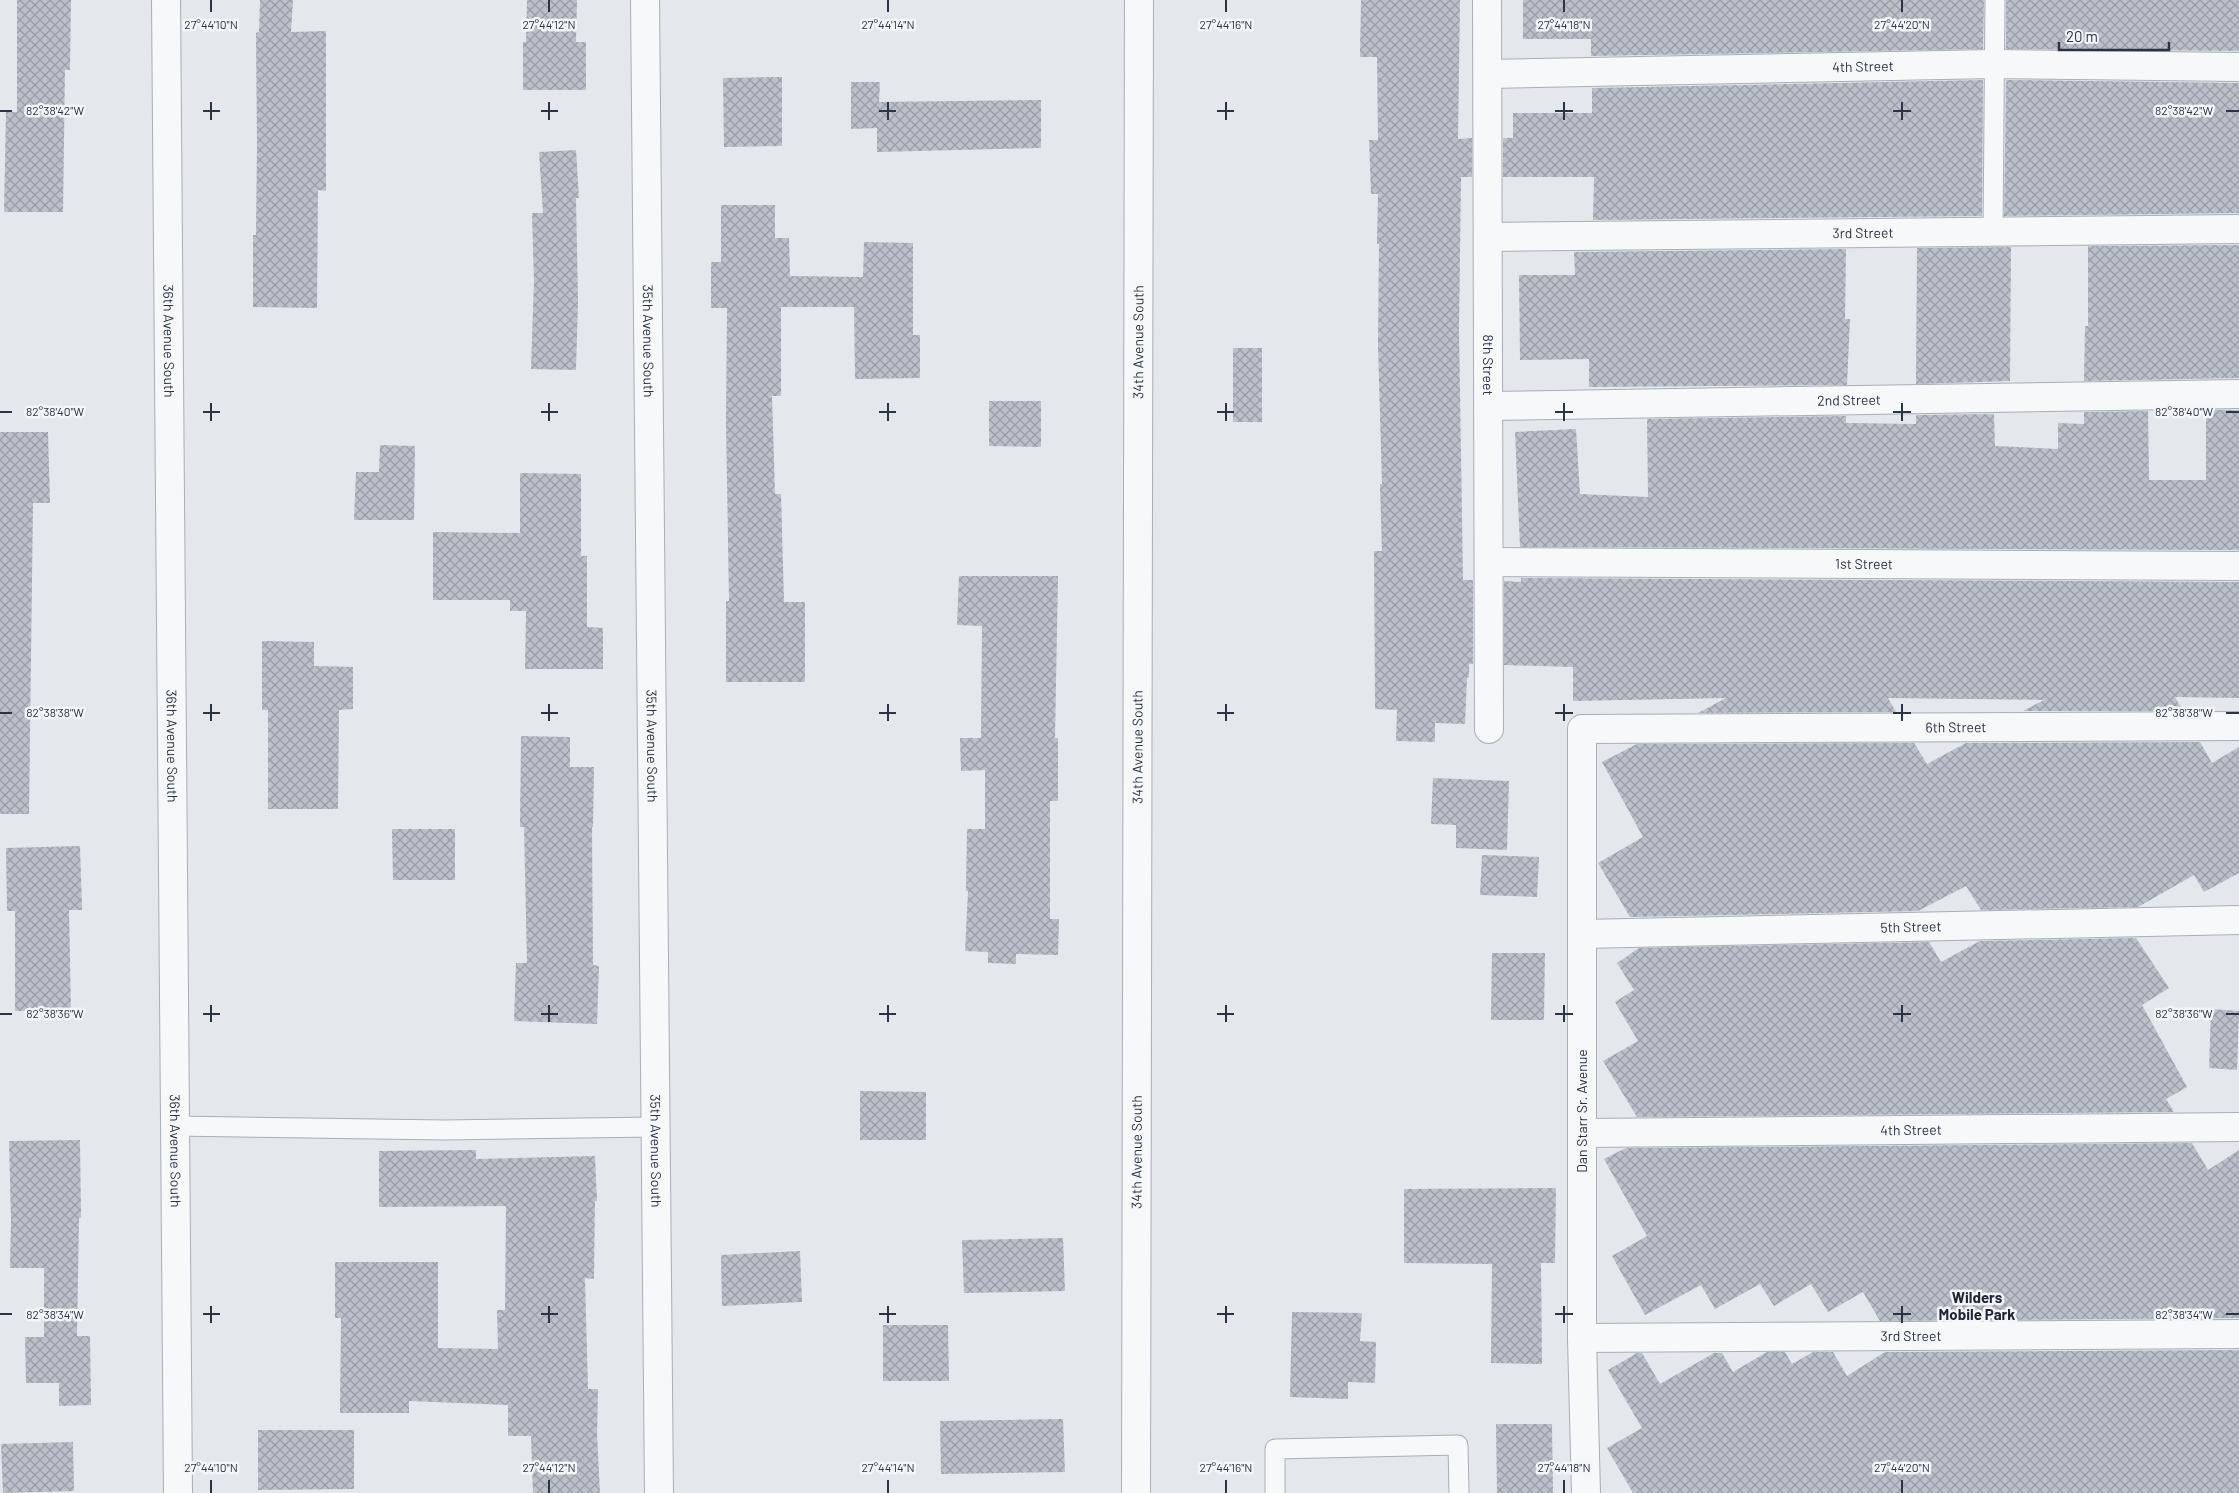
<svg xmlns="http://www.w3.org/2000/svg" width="2239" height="1493" font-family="Barlow,sans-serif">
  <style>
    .building { fill: url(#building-cross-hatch) }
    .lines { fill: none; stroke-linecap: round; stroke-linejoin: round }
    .lane-casing { stroke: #a9aeb7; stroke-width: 21 }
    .street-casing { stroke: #a9aeb7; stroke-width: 30 }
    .lane { stroke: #f7f8fa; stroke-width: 19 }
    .street { stroke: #f7f8fa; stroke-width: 28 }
    .ticks { fill: none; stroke: #2b3445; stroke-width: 2 }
    .labels { text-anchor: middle; stroke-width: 5; stroke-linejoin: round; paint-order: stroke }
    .street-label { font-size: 14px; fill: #2b3445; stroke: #f4f6f9 }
    .neighbourhood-label { font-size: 15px; font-weight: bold; fill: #1d2536; stroke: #f4f6f9 }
    .ticks-label { font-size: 12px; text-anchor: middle; fill: #2b3445; stroke: #f4f6f9; stroke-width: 5; stroke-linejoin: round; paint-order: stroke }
  </style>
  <defs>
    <pattern id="building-cross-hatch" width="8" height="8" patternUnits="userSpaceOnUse" patternTransform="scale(1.25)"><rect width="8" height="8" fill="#bbc0ca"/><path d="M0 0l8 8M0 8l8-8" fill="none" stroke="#989da6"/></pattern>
  </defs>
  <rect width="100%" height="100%" fill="#e4e7ec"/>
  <!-- building -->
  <path class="building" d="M 17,0 L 71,0 L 70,70 L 65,70 L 63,212 L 4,212 L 6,112 L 17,112 Z
    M 260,0 L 293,0 L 291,32 L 326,31 L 326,191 L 318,190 L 317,308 L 253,307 L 253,235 L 256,235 L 257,144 L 256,33 L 259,32 Z
    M 527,0 L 577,0 L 576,42 L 586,42 L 586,90 L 523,90 L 523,42 L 526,42 Z
    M 1361,0 L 1460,0 L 1458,139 L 1472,138 L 1472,177 L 1461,177 L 1459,331 L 1463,580 L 1473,580 L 1473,664 L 1469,664 L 1469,677 L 1467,678 L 1465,724 L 1435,723 L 1435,742 L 1396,741 L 1397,710 L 1375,709 L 1374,551 L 1382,551 L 1380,484 L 1382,484 L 1378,345 L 1379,244 L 1377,244 L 1378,194 L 1371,194 L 1369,140 L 1378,140 L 1377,57 L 1360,57 Z
    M 1523,0 L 1984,0 L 1983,49 L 1591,56 L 1591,39 L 1523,39 Z
    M 2006,0 L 2239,0 L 2239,51 L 2006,49 Z
    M 782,77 L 782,146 L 724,147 L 723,78 Z
    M 1983,80 L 1982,216 L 1593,220 L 1594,177 L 1503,177 L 1503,138 L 1513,138 L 1513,113 L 1592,113 L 1592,88 Z
    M 2006,80 L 2239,83 L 2239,213 L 2004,216 Z
    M 851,82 L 880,82 L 879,102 L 1041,100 L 1041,148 L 877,152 L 877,128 L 851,129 Z
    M 576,150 L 579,198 L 576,198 L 578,301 L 576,370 L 531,369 L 534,281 L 532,213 L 543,213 L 539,152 Z
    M 721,205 L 775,205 L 775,238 L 789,238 L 790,276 L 863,277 L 864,242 L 913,243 L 913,335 L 920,335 L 920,378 L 855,379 L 854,307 L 781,307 L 781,396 L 772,396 L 775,494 L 781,494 L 784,602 L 805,602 L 805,682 L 726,682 L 726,601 L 729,601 L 726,422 L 727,308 L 711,308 L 711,262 L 721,262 Z
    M 2239,245 L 2239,378 L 2084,381 L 2085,326 L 2088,326 L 2088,246 Z
    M 2011,247 L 2010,381 L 1916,384 L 1917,248 Z
    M 1846,249 L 1845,319 L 1850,319 L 1847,385 L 1589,387 L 1589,359 L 1520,360 L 1519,275 L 1575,275 L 1574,252 Z
    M 1233,348 L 1262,348 L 1262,422 L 1233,422 Z
    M 989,401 L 1041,401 L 1041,447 L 989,446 Z
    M 2206,410 L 2239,410 L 2239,550 L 1520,547 L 1515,432 L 1576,429 L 1580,494 L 1648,497 L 1647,419 L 1846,416 L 1846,423 L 1916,424 L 1916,415 L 1994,414 L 1995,446 L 2058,449 L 2058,423 L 2084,424 L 2084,412 L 2148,411 L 2149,480 L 2206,480 Z
    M 0,432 L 48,432 L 50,503 L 33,503 L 29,814 L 0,814 Z
    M 380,445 L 415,446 L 414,520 L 354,520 L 356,472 L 379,472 Z
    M 520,473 L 581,474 L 581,556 L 587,556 L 587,627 L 603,628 L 603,669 L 525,669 L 526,611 L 510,611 L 510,600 L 433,600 L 433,532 L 520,533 Z
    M 959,576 L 1058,576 L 1055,738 L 1058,738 L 1058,801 L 1050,801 L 1050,919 L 1059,919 L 1058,955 L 1016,954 L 1016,964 L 988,963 L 988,952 L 965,951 L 968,891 L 966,891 L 967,829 L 985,829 L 985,770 L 961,771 L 960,738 L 981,738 L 982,626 L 957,625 Z
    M 1521,578 L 2239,582 L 2239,698 L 2175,697 L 2183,711 L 2023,711 L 2044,700 L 1888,698 L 1896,712 L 1698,713 L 1726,698 L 1573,701 L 1573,667 L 1504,665 L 1504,581 L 1521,582 Z
    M 262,641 L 314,642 L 314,666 L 353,667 L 353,709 L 339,710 L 338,809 L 268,809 L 268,710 L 262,710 Z
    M 521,736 L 570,737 L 570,767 L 594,767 L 593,827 L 592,827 L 593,965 L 599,966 L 597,1024 L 514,1021 L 516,963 L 527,963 L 524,827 L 520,827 Z
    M 2200,742 L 2212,763 L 2239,747 L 2239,873 L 2204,892 L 2194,875 L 2138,907 L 1981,910 L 1966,886 L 1918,911 L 1630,917 L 1598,863 L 1643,837 L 1602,762 L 1637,744 L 1914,743 L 1927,764 L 1966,743 Z
    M 1433,778 L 1509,781 L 1507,850 L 1456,848 L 1456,825 L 1431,824 Z
    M 392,829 L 455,829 L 455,880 L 393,880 Z
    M 80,846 L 82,910 L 69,910 L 71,1010 L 15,1011 L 15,911 L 7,911 L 6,848 Z
    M 1482,855 L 1539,857 L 1537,897 L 1480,895 Z
    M 2136,938 L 2169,988 L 2142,1005 L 2187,1087 L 2166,1099 L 2174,1112 L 1637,1117 L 1603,1061 L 1638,1041 L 1615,1002 L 1634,990 L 1617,963 L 1639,948 L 1929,942 L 1941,962 L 1980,941 Z
    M 1492,953 L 1545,953 L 1544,1020 L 1491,1020 Z
    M 2211,1009 L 2239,1011 L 2237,1070 L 2209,1068 Z
    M 860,1091 L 926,1092 L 926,1140 L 860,1140 Z
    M 80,1140 L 81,1218 L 79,1218 L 77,1336 L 90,1336 L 91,1405 L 59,1406 L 59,1383 L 26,1383 L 25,1337 L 44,1337 L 44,1268 L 10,1268 L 11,1220 L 9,1141 Z
    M 2192,1143 L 2208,1170 L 2239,1150 L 2239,1318 L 1880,1321 L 1863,1292 L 1828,1312 L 1811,1284 L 1774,1306 L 1760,1284 L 1715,1309 L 1701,1285 L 1645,1315 L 1612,1256 L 1647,1236 L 1604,1159 L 1626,1148 Z
    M 476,1150 L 476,1159 L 595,1156 L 597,1201 L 595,1201 L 594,1279 L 585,1278 L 588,1389 L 598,1389 L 597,1435 L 600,1493 L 533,1493 L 531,1436 L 508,1436 L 508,1405 L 409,1401 L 409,1413 L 340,1413 L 341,1318 L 335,1318 L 335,1262 L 438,1262 L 438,1348 L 498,1349 L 497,1310 L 505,1310 L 506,1206 L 379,1207 L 379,1151 Z
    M 1556,1188 L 1555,1263 L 1541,1263 L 1542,1364 L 1491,1363 L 1492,1264 L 1404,1263 L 1404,1189 Z
    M 1063,1238 L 1065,1291 L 964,1293 L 962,1240 Z
    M 800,1251 L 802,1302 L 722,1306 L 721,1255 Z
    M 1292,1312 L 1362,1313 L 1360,1341 L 1376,1342 L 1375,1383 L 1348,1382 L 1348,1399 L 1290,1397 Z
    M 883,1325 L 948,1325 L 949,1381 L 883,1381 Z
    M 2239,1350 L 2239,1493 L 1633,1493 L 1607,1448 L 1642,1428 L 1608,1370 L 1637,1353 L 1642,1353 L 1660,1384 L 1714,1353 L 1722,1353 L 1733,1372 L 1767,1352 L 1785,1352 L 1792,1364 L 1813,1352 L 1833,1352 L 1847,1376 L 1885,1352 Z
    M 1063,1419 L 1065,1472 L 941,1474 L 940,1421 Z
    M 1496,1424 L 1552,1424 L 1553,1493 L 1497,1493 Z
    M 258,1430 L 354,1430 L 354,1489 L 258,1490 Z
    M 73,1442 L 74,1491 L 3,1493 L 1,1444 Z"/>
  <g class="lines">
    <!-- lane casing -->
    <g class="lane-casing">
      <path id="lane" d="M 1993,232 L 1995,0
        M 175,1126 L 445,1130 L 656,1127
        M 1275,1493 L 1275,1449 L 1458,1445 L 1459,1493"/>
    </g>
    <!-- street casing -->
    <g class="street-casing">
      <g id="street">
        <path id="s1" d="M 166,0 L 178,1493"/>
        <path id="s2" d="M 645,0 L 659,1493"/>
        <path id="s3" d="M 1487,0 L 1489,729"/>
        <path id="s4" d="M 1488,74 L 1993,64 L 2239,67"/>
        <path id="s5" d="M 1488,237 L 2239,229"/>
        <path id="s6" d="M 1489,406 L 2239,394"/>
        <path id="s7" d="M 1489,562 L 2239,566"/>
        <path id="s8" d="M 1582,934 L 2239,920"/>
        <path id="s9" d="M 1582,1133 L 2239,1127"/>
        <path id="s10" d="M 1582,1338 L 2239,1334"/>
        <path id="s11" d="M 1136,1493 L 1139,0"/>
        <path id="s12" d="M 1586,1493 L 1582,1338 L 1582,729 L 2239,726"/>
      </g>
    </g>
    <!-- lane -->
    <use href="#lane" class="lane"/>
    <!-- street -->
    <use href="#street" class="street"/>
  </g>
  <!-- ticks -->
  <path class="ticks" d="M 211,0 L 211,12M 549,0 L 549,12M 888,0 L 888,12M 1226,0 L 1226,12M 1564,0 L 1564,12M 1902,0 L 1902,12M 211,102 L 211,120M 549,102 L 549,120M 888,102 L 888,120M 1226,102 L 1226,120M 1564,102 L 1564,120M 1902,102 L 1902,120M 0,111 L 12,111M 203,111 L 220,111M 541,111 L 558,111M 879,111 L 896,111M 1217,111 L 1234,111M 1555,111 L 1573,111M 1893,111 L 1911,111M 2226,111 L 2239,111M 211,403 L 211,421M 549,403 L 549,421M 888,403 L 888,421M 1226,403 L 1226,421M 1564,403 L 1564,421M 1902,403 L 1902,421M 0,412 L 12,412M 203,412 L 220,412M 541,412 L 558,412M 879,412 L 896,412M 1217,412 L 1234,412M 1555,412 L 1573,412M 1893,412 L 1911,412M 2226,412 L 2239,412M 211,704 L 211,721M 549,704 L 549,721M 888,704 L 888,721M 1226,704 L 1226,721M 1564,704 L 1564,721M 1902,704 L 1902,721M 0,713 L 12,713M 203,713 L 220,713M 541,713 L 558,713M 879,713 L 896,713M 1217,713 L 1234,713M 1555,713 L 1573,713M 1893,713 L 1911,713M 2226,713 L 2239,713M 211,1005 L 211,1022M 549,1005 L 549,1022M 888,1005 L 888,1022M 1226,1005 L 1226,1022M 1564,1005 L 1564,1022M 1902,1005 L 1902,1022M 0,1014 L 12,1014M 203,1014 L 220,1014M 541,1014 L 558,1014M 879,1014 L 896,1014M 1217,1014 L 1234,1014M 1555,1014 L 1573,1014M 1893,1014 L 1911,1014M 2226,1014 L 2239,1014M 211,1306 L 211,1323M 549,1306 L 549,1323M 888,1306 L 888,1323M 1226,1306 L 1226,1323M 1564,1306 L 1564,1323M 1902,1306 L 1902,1323M 0,1314 L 12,1314M 203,1314 L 220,1314M 541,1314 L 558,1314M 879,1314 L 896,1314M 1217,1314 L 1234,1314M 1555,1314 L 1573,1314M 1893,1314 L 1911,1314M 2226,1314 L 2239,1314M 211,1480 L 211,1493M 549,1480 L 549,1493M 888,1480 L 888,1493M 1226,1480 L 1226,1493M 1564,1480 L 1564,1493M 1902,1480 L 1902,1493"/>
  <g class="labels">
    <!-- street labels -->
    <g class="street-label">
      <text dy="5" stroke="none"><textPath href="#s4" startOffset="375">4th Street</textPath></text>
      <text dy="5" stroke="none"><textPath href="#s5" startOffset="375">3rd Street</textPath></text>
      <text dy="5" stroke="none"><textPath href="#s1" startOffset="341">36th Avenue South</textPath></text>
      <text dy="5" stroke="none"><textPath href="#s2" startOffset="341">35th Avenue South</textPath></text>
      <text dy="5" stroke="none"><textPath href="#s11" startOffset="1151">34th Avenue South</textPath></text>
      <text dy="5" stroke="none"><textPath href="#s3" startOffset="365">8th Street</textPath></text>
      <text dy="5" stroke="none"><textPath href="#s6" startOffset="360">2nd Street</textPath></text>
      <text dy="5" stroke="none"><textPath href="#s7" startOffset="375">1st Street</textPath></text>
      <text dy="5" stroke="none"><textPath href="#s12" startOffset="1138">6th Street</textPath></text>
      <text dy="5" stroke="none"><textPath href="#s2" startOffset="746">35th Avenue South</textPath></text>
      <text dy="5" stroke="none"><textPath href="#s11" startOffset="746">34th Avenue South</textPath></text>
      <text dy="5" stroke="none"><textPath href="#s1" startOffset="746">36th Avenue South</textPath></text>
      <text dy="5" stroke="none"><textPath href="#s8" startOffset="329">5th Street</textPath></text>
      <text transform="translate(1582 1111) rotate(-90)" y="5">Dan Starr Sr. Avenue</text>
      <text dy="5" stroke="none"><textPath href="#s9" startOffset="329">4th Street</textPath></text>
      <text dy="5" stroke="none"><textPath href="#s1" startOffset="1151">36th Avenue South</textPath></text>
      <text dy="5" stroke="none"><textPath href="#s2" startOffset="1151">35th Avenue South</textPath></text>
      <text dy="5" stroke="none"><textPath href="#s11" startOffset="341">34th Avenue South</textPath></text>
      <text dy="5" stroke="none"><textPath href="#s10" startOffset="329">3rd Street</textPath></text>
    </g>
    <!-- neighbourhood labels -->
    <g class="neighbourhood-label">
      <text x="1977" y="1303">Wilders<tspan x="1977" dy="17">Mobile Park</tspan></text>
    </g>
  </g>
  <g class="ticks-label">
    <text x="211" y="29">27°44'10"N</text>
    <text x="549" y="29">27°44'12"N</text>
    <text x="888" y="29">27°44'14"N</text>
    <text x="1226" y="29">27°44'16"N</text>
    <text x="1564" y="29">27°44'18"N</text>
    <text x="1902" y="29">27°44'20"N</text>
    <text x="2184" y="115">82°38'42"W</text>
    <text x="55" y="115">82°38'42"W</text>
    <text x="2184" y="416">82°38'40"W</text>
    <text x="55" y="416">82°38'40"W</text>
    <text x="2184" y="717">82°38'38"W</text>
    <text x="55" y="717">82°38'38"W</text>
    <text x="2184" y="1018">82°38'36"W</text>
    <text x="55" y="1018">82°38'36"W</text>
    <text x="55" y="1319">82°38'34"W</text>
    <text x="2184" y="1319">82°38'34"W</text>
    <text x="211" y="1472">27°44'10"N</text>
    <text x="549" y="1472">27°44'12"N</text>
    <text x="888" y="1472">27°44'14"N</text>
    <text x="1226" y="1472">27°44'16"N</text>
    <text x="1564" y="1472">27°44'18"N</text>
    <text x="1902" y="1472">27°44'20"N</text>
  </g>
  <!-- scale -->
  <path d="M2059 42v8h110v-8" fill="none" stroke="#2b3445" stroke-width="2.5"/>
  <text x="2066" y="42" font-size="15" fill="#2b3445" stroke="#f4f6f9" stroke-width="4" paint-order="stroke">20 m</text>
</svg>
